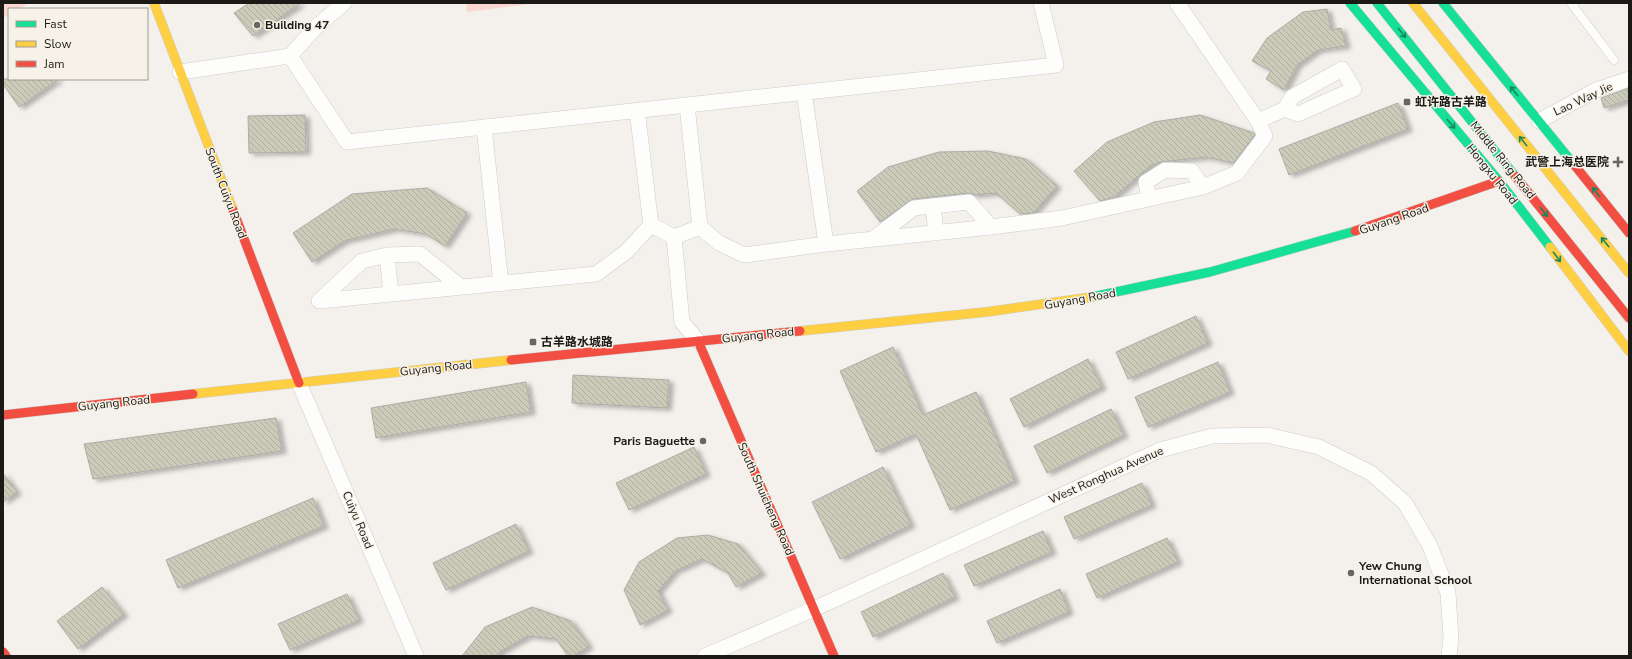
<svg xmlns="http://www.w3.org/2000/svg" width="1632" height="659" font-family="'Nunito Sans','Noto Sans SC',sans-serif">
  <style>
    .green { fill: #fad6d0 }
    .building { fill: url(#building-back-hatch); stroke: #acaca8; filter: url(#shadow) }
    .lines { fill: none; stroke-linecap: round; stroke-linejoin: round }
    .lane-casing { stroke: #ceccc8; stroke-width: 9 }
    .street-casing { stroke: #ceccc8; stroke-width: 16 }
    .fast-casing { stroke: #ceccc8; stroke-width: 10 }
    .slow-casing { stroke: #ceccc8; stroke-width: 10 }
    .jam-casing { stroke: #ceccc8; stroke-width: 10 }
    .lane { stroke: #fdfdfc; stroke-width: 8 }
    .street { stroke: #fdfdfc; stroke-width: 15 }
    .fast { stroke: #16e098; stroke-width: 9 }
    .slow { stroke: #ffcf43; stroke-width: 9 }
    .jam { stroke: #f24e42; stroke-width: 9 }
    .oneway { stroke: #19875e }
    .poi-dot { fill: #686562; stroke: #f7f2e8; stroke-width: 1.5 }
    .labels { text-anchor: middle; stroke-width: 3; stroke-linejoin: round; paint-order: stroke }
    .poi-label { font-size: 12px; font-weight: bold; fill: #1c1a17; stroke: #f7f2e8; text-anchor: start }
    .street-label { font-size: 12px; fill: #1c1a17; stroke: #f7f2e8 }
  </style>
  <defs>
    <pattern id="building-back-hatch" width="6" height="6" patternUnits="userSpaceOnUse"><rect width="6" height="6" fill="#cacbb8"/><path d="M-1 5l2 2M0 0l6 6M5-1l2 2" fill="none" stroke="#adae9d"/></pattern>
    <filter id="shadow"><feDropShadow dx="4.5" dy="2.5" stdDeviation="2" flood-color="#0004"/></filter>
  </defs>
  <rect width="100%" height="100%" fill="#f4f1ec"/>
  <!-- green -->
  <path class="green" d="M 3,3 L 29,3 L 19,9 L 9,9 L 9,15 L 3,18 Z
    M 466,3 L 530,3 L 530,4 L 467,12 Z"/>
  <!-- building -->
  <path class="building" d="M 249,3 L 301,3 L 253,36 L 234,13 Z
    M 1327,9 L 1331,30 L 1341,28 L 1346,46 L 1318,50 L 1297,65 L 1284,90 L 1266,79 L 1271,71 L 1252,61 L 1267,38 L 1303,12 Z
    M 3,79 L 59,79 L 19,107 L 3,84 Z
    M 1629,88 L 1629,100 L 1604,108 L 1601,98 Z
    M 1398,103 L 1408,129 L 1289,175 L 1279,149 Z
    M 305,115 L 306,152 L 249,153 L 248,116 Z
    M 1200,115 L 1254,133 L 1255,135 L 1233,163 L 1206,157 L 1161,162 L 1151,165 L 1114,197 L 1100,201 L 1074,171 L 1107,142 L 1154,122 Z
    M 988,151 L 1026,159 L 1057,186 L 1033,213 L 1020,214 L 996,193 L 974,195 L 968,193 L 913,199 L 880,222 L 857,191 L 888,167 L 939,152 Z
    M 427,188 L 467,213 L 445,246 L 426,234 L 394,229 L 344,241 L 312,262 L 293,233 L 352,194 Z
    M 1196,316 L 1208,343 L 1128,379 L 1116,352 Z
    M 893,347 L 923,415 L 976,392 L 1015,481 L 950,510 L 916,434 L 876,452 L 840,371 Z
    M 1088,359 L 1102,387 L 1024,427 L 1010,399 Z
    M 1218,362 L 1230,392 L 1148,427 L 1135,397 Z
    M 573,375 L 669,380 L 667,408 L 572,403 Z
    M 526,382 L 531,412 L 376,438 L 371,408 Z
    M 1111,409 L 1124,435 L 1047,473 L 1034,446 Z
    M 276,418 L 282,451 L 93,479 L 84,444 Z
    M 694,447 L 706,474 L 629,510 L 616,483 Z
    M 883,467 L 911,525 L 840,559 L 812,502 Z
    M 3,473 L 17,492 L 3,502 Z
    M 1142,483 L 1152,505 L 1074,539 L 1064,517 Z
    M 313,498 L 324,526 L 178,588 L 166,560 Z
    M 516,524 L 529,551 L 446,590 L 433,563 Z
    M 1043,531 L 1052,552 L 974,586 L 964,565 Z
    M 708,535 L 738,544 L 762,573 L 736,587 L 728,573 L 702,559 L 675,571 L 658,591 L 668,610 L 640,625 L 624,590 L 639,562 L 677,538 Z
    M 1167,538 L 1178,562 L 1097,598 L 1086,574 Z
    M 943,573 L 955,597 L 873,637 L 861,612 Z
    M 102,587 L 124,614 L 78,649 L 57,621 Z
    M 1060,589 L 1069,612 L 997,643 L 987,621 Z
    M 347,594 L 359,620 L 290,650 L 278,624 Z
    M 532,607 L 571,621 L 589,646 L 574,656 L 568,656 L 556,639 L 528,636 L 501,651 L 497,656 L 462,656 L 485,627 Z"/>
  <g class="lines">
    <!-- lane casing -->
    <g class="lane-casing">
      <path id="lane" d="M 1571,3 L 1614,60"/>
    </g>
    <!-- street casing -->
    <g class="street-casing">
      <path id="street" d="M 290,56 L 347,142 L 687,105
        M 180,72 L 290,56 L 316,27 L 344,3
        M 804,92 L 826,244
        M 637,110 L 651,225 L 674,237
        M 1258,121 L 1285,109 L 1298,114 L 1354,89 L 1342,69 L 1292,97 L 1285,109
        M 1539,121 L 1596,90 L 1629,79
        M 484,127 L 501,284
        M 1149,199 L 1146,182 L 1165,170 L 1192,171 L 1203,187
        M 933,206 L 936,233
        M 700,227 L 719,243 L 744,255 L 826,244 L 991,227 L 1062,218 L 1203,187 L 1237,173 L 1265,136 L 1258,121 L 1177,3
        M 874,238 L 914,208 L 969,202 L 991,227
        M 387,255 L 391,294
        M 461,287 L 420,254 L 387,255 L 362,261 L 319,301 L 596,274 L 626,252 L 651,225
        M 698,341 L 682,322 L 674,237 L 700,227 L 687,105 L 1056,65 L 1041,3
        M 299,383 L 416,656
        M 705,656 L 814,609 L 1160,450 L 1212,436 L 1267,435 L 1319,447 L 1371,473 L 1405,503 L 1430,546 L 1448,593 L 1451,638 L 1449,656"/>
    </g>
    <!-- fast casing -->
    <g class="fast-casing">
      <path id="fast" d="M 1350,3 L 1499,181 L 1550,247
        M 1377,3 L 1515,176
        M 1443,3 L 1572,162
        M 1092,297 L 1210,272 L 1355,231"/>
    </g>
    <!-- slow casing -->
    <g class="slow-casing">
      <path id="slow" d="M 154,3 L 233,210
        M 1413,3 L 1629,273
        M 1550,247 L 1629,351
        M 800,331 L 986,312 L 1092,297
        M 193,394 L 511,360"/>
    </g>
    <!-- jam casing -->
    <g class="jam-casing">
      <path id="jam" d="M 1572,162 L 1629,233
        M 1515,176 L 1629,318
        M 233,210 L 299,383
        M 1355,231 L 1499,181
        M 698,341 L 834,656
        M 511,360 L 800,331
        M 3,415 L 193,394
        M 3,652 L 6,656"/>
    </g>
    <!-- lane -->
    <use href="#lane" class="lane"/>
    <!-- street -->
    <use href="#street" class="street"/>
    <!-- fast -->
    <use href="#fast" class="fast"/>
    <!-- slow -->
    <use href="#slow" class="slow"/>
    <!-- jam -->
    <use href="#jam" class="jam"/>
  </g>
  <!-- one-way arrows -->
  <defs><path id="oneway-shaft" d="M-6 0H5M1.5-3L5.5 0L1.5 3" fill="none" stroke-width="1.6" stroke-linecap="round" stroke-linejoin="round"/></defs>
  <g class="oneway">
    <use href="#oneway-shaft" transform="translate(1402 33) rotate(51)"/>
    <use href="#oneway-shaft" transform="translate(1514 91) rotate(-129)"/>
    <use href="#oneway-shaft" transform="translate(1451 124) rotate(50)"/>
    <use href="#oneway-shaft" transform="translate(1523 141) rotate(-129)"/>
    <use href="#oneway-shaft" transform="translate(1596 192) rotate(-129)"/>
    <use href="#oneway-shaft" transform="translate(1544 212) rotate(51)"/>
    <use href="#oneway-shaft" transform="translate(1605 242) rotate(-129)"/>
    <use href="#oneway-shaft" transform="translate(1557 257) rotate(53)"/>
  </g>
  <!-- markers -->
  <g class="poi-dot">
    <circle cx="257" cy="25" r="4"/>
    <rect x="1403" y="98" width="8" height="8" rx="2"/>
    <path d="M1616 156h4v4h4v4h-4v4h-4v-4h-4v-4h4z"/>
    <rect x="529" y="338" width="8" height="8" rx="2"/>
    <circle cx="703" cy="441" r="4"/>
    <circle cx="1351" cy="573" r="4"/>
  </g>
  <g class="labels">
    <!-- poi labels -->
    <g class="poi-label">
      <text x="265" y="29">Building 47</text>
      <text x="1415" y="106">虹许路古羊路</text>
      <text x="1609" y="166" text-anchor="end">武警上海总医院</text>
      <text x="541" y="346">古羊路水城路</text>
      <text x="695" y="445" text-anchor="end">Paris Baguette</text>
      <text x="1359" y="570">Yew Chung<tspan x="1359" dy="14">International School</tspan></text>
    </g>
    <!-- street labels -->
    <g class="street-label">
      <text transform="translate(1583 99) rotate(-25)" y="4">Lao Way Jie</text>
      <text transform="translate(1503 160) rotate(51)" y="4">Middle Ring Road</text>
      <text transform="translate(1492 174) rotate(51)" y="4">Hongxu Road</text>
      <text transform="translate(226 193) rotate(69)" y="4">South Cuiyu Road</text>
      <text transform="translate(1394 219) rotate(-19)" y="4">Guyang Road</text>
      <text transform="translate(1080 299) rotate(-10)" y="4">Guyang Road</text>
      <text transform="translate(758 335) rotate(-6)" y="4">Guyang Road</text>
      <text transform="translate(436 368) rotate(-6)" y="4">Guyang Road</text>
      <text transform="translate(114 403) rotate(-6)" y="4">Guyang Road</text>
      <text transform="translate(1106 475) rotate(-24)" y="4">West Ronghua Avenue</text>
      <text transform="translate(766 499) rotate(66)" y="4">South Shuicheng Road</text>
      <text transform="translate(358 520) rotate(67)" y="4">Cuiyu Road</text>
    </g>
  </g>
  <!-- border -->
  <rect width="1632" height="659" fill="none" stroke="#1c1a17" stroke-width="8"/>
  <!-- legend -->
  <rect x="8" y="8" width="140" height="72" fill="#f7f2e8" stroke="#9f9c94"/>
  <rect x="16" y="21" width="20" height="6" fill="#16e098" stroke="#9f9c94"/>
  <text x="44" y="28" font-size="12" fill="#1c1a17">Fast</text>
  <rect x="16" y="41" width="20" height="6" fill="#ffcf43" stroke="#9f9c94"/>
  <text x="44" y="48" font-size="12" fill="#1c1a17">Slow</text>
  <rect x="16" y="61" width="20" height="6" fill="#f24e42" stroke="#9f9c94"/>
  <text x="44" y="68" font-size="12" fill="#1c1a17">Jam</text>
</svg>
